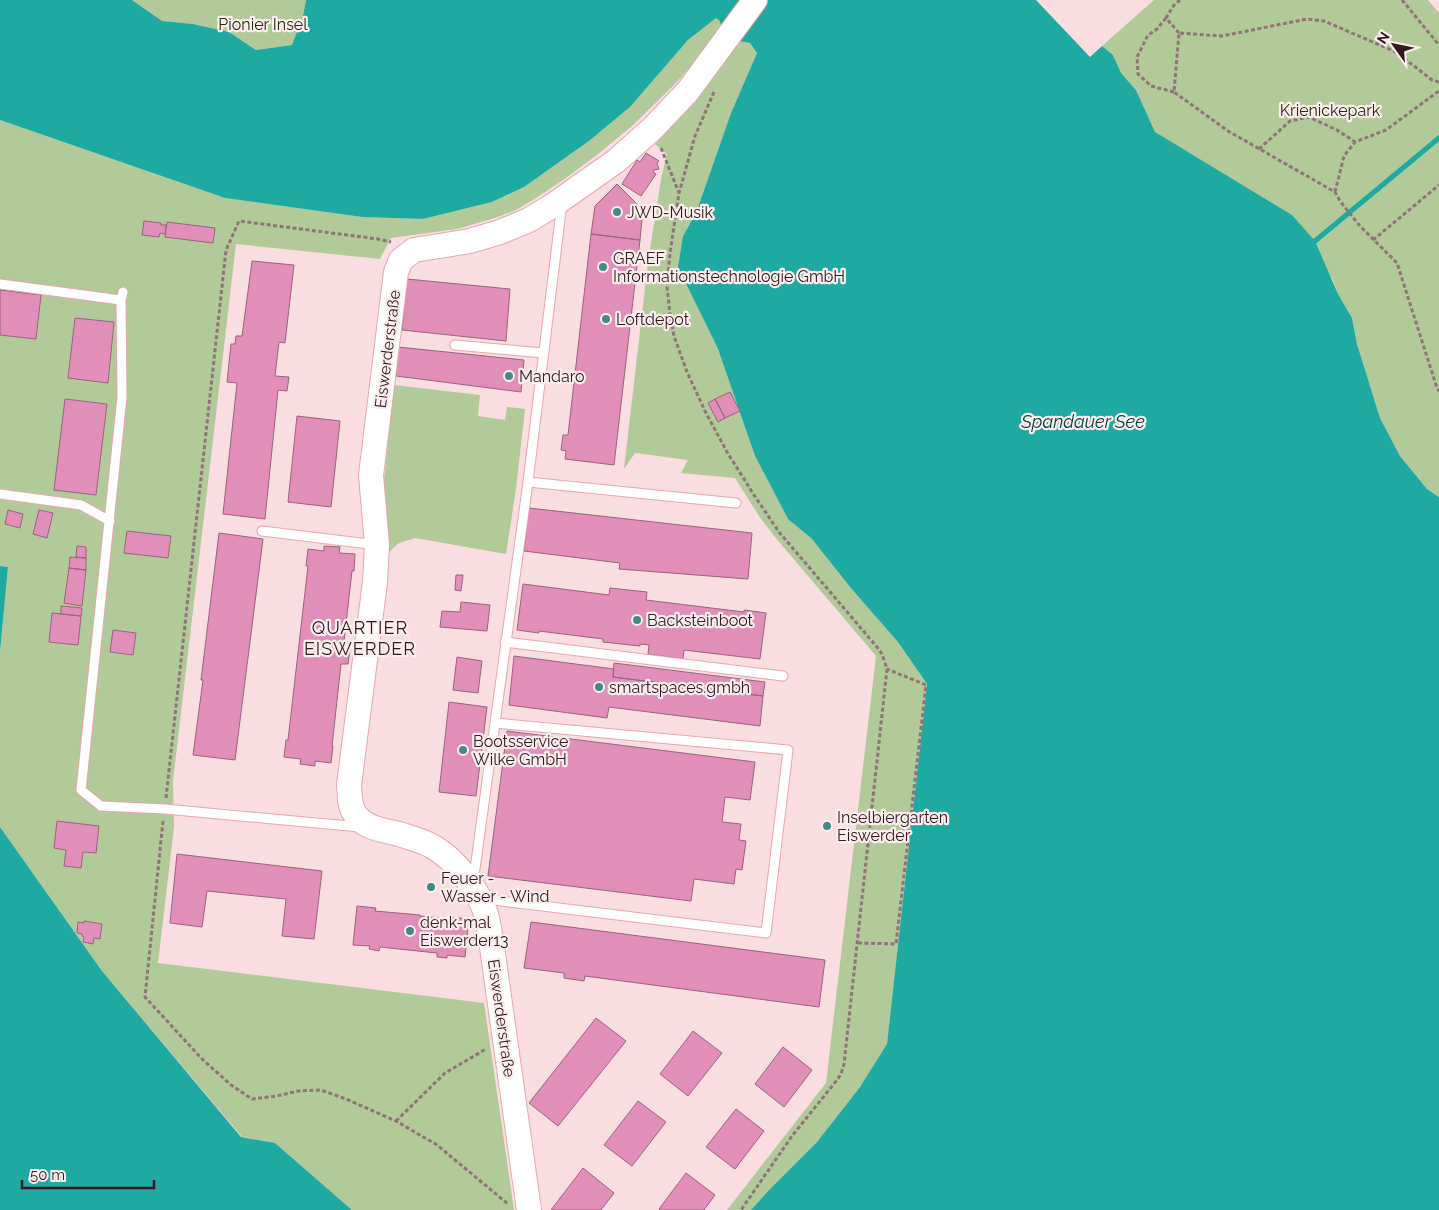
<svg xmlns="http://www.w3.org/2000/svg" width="1439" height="1210" font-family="Raleway,sans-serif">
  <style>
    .green { fill: #b2c99a }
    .water { fill: #1ea9a1 }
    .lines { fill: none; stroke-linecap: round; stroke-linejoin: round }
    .stream { stroke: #1ea9a1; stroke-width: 5 }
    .building { fill: #e18fb8; stroke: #99637e }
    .lane-casing { stroke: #e7a6af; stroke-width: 11 }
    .secondary-casing { stroke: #e7a6af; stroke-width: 26 }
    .path { stroke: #8e7478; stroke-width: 3; stroke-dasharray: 4 2.5; stroke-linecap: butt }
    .lane { stroke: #fff; stroke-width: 9 }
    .secondary { stroke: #fff; stroke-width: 24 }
    .poi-dot { fill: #438a85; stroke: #fdeef0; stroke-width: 2 }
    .labels { text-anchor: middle; stroke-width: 4.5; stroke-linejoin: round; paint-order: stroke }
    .park-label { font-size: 16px; fill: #22300f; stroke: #fdeef0 }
    .poi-label { font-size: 16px; fill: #31191d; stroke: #fdeef0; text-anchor: start }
    .street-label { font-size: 16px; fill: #31191d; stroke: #fdeef0 }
    .water-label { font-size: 18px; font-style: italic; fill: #04403d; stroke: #fdeef0 }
    .neighbourhood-label { font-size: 18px; letter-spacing: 1px; fill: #31191d; stroke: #fdeef0 }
  </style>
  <rect width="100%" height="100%" fill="#f9dde1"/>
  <!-- green -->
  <path class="green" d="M 132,0 L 306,0 L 303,16 L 292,45 L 256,50 L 229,32 L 193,24 L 162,21 Z
    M 1154,0 L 1428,0 L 1439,13 L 1439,497 L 1427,489 L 1400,456 L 1380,418 L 1357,344 L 1352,318 L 1338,294 L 1332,278 L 1155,132 L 1136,90 L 1121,73 L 1113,55 L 1102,46 Z
    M 716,18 L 719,20 L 723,29 L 676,83 L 632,126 L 598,154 L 566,178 L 536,198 L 516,210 L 495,218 L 457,229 L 391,238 L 380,259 L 236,244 L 173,781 L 174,827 L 158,963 L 484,1003 L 514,1210 L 352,1210 L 275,1143 L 242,1137 L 102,971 L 0,827 L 0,652 L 8,567 L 0,566 L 0,120 L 225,198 L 362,217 L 423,219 L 492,202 L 524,187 L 589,141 L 630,107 L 688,40 Z
    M 739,41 L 750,43 L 757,53 L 731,113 L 696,213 L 683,236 L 699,310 L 718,349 L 755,456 L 788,519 L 812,539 L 898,642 L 927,684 L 887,1045 L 860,1087 L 817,1142 L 769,1190 L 751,1210 L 727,1210 L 826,1083 L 876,656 L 775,537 L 761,519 L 735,478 L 681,473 L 688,460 L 635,453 L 624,469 L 648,262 L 661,179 L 667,154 L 655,144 L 693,104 L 734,44 L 738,46 Z
    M 394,385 L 480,395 L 478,416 L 505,420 L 507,407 L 525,409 L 516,489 L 506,554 L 415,538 L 399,543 L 388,553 L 388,537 L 383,490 Z"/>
  <!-- water -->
  <path class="water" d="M 0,0 L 132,0 L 162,21 L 193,24 L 229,32 L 256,50 L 292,45 L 303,16 L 306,0 L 1036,0 L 1090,57 L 1102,46 L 1113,55 L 1121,73 L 1136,90 L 1155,132 L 1292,215 L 1315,241 L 1338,294 L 1352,318 L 1357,344 L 1380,418 L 1400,456 L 1427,489 L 1439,497 L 1439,1210 L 751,1210 L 769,1190 L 817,1142 L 860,1087 L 887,1044 L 927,684 L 898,642 L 851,588 L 812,539 L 788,519 L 755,456 L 718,349 L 678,267 L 683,236 L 696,213 L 731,113 L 757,53 L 750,43 L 739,41 L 723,29 L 719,20 L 716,18 L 688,40 L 630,107 L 589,141 L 524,187 L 492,202 L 423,219 L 362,217 L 225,198 L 0,120 Z
    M 0,566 L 8,567 L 0,652 Z
    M 0,827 L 102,971 L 241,1137 L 275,1143 L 352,1210 L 0,1210 Z"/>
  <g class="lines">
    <!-- stream -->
    <path class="stream" d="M 1315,241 L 1439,138"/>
  </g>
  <!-- building -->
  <path class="building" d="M 646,153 L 659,161 L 657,163 L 659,169 L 654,170 L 653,172 L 656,174 L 641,196 L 622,184 L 637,160 L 640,162 Z
    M 617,184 L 642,209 L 636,215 L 642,219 L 640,240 L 591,234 L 595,206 Z
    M 144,221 L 161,223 L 161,225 L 166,225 L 165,234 L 160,233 L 159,237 L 142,235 Z
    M 167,222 L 215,228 L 213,243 L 165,237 Z
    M 591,234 L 640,240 L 614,465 L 565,459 L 566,451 L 561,450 L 563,435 L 568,435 Z
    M 252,261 L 294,265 L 285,343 L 279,342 L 275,376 L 289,377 L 287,391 L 278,390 L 265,519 L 223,514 L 237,383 L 227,382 L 231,344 L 235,344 L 236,336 L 242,336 Z
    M 407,279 L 510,289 L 506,341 L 402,330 Z
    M 0,290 L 41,295 L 36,339 L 0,335 Z
    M 75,318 L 114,322 L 108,383 L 68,378 Z
    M 398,347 L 524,360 L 521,392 L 396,376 Z
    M 730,392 L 740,411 L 725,418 L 715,399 Z
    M 65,399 L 107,404 L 96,495 L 54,490 Z
    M 715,399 L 725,418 L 718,422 L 708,403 Z
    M 297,416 L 340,421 L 331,507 L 288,502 Z
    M 529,508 L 752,533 L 748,579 L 619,569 L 620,563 L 524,551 Z
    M 8,510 L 23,514 L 20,528 L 5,524 Z
    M 39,510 L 53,513 L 47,538 L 33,534 Z
    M 127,531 L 171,536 L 168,558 L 124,553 Z
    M 219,533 L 263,539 L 235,760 L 193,755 L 203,680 L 201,680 Z
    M 77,546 L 86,547 L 86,558 L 76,557 Z
    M 324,546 L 340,547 L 339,553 L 355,554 L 354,571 L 352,571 L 344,641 L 351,642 L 348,664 L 341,664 L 332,746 L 333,746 L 331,763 L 315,761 L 315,766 L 300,764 L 301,759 L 284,757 L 286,740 L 288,740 L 308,566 L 306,566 L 308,549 L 324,551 Z
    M 70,557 L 86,558 L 86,570 L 69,568 Z
    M 69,568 L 86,570 L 82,606 L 64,603 Z
    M 456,575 L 463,575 L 461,591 L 455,590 Z
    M 523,584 L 609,595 L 610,588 L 647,592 L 646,600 L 744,612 L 744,610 L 766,613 L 760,659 L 684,650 L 683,659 L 648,654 L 649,645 L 640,644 L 640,646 L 603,642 L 603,639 L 539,631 L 539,633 L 517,630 Z
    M 461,602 L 490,605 L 487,631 L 440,627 L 442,611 L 460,612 Z
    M 61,606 L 82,608 L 81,616 L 61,614 Z
    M 52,613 L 81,616 L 78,645 L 49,642 Z
    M 113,630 L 136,633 L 133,655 L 110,652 Z
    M 514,656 L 614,669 L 613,677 L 763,696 L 760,726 L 609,707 L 607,718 L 509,705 Z
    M 457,657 L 482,661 L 478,693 L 453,690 Z
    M 614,663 L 765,682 L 763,696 L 613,677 Z
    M 449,702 L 487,707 L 476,796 L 439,792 Z
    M 507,731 L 755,762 L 750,800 L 725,797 L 722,822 L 741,824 L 739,840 L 746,841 L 742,870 L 736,869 L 734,884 L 694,879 L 691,901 L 488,876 Z
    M 57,821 L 99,826 L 96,853 L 83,852 L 81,868 L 64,866 L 66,850 L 54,848 Z
    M 177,854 L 322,871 L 314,939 L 282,936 L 286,899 L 207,891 L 202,927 L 170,923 Z
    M 357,906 L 376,908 L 375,911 L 420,915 L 420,916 L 451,919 L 451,917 L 469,919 L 465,957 L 447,955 L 447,958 L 437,957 L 437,953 L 380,947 L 379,951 L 369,949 L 370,946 L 353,945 Z
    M 84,921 L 102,924 L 100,939 L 94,938 L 93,944 L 83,942 L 84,937 L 82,936 L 82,934 L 77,933 L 78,922 L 84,923 Z
    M 531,922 L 825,960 L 819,1007 L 585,976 L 584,981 L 564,978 L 564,973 L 524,968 Z
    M 596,1018 L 626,1041 L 558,1126 L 529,1103 Z
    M 693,1031 L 722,1053 L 688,1096 L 660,1074 Z
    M 783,1047 L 812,1070 L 784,1107 L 755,1084 Z
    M 638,1101 L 666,1122 L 632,1166 L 604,1145 Z
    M 736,1109 L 764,1131 L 735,1169 L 706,1147 Z
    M 583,1168 L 614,1193 L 601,1210 L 551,1210 Z
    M 686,1173 L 715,1195 L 704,1210 L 660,1210 L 659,1209 Z"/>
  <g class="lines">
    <!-- lane casing -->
    <g class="lane-casing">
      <path id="lane" d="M 0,284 L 121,300
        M 123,292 L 121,300 L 122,397 L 81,790 L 101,806 L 165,809 L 360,827
        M 455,345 L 543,353
        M 528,482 L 736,503
        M 0,494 L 81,505 L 110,521
        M 262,531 L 377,545
        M 505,642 L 783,676
        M 472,881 L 475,869 L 528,482 L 562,203
        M 482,898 L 509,902 L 766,933 L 788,750 L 495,723"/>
    </g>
    <!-- secondary casing -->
    <g class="secondary-casing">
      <path id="secondary" d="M 529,1210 L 491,940 C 489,929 488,916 483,906 C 474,885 455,860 435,848 C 425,841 411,838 399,834 C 384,830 365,829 355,814 C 349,806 350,795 349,785 L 375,582 L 377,545 L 371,475 L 396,272 L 401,260 L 414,250 L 470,241 L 500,232 L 529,220 L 552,206 L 616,161 L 653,128 L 688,91 L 755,0"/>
    </g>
    <!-- path -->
    <path class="path" d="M 1402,0 L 1439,45
      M 1166,18 L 1157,29 L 1148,35 L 1137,57 L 1138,74 L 1151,86 L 1174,92
      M 1179,33 L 1166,18 L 1174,5 L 1180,0
      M 1439,82 L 1432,80 L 1396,52 L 1324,21 L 1307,19 L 1222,36 L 1179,33 L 1174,92 L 1228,131 L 1335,192 L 1340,201 L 1359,225 L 1397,263 L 1437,388 L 1439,391
      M 714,92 L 695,136 L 679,193 L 670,253 L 667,286 L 670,315 L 674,336 L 687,372 L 705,411 L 727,452 L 754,495 L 779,532 L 877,647 L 882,654 L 887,669 L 844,1064 L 841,1074 L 837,1080 L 792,1136 L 741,1210
      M 661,148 L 679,193
      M 1259,149 L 1290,121 L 1309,117 L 1337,130 L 1355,142
      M 1335,192 L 1344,156 L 1355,142 L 1386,130 L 1439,91
      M 1373,240 L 1439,185
      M 166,798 L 226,250 L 239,221 L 378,239 L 391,242
      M 163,821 L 145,997 L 201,1058 L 231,1085 L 252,1099 L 277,1096 L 298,1091 L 321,1090 L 346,1099 L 396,1121 L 437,1145 L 508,1204
      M 858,943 L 896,944 L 926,685 L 887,669
      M 396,1121 L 445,1073 L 486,1049"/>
    <!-- lane -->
    <use href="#lane" class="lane"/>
    <!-- secondary -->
    <use href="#secondary" class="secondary"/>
  </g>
  <!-- markers -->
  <g class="poi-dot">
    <circle cx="617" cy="212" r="5"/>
    <circle cx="603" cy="267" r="5"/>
    <circle cx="606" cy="319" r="5"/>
    <circle cx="509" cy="376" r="5"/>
    <circle cx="637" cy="620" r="5"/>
    <circle cx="599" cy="687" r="5"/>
    <circle cx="463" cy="750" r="5"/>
    <circle cx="827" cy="826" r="5"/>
    <circle cx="431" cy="887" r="5"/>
    <circle cx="410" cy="931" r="5"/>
  </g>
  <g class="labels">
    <!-- park labels -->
    <g class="park-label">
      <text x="263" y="30">Pionier Insel</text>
      <text x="1330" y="116">Krienickepark</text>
    </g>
    <!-- poi labels -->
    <g class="poi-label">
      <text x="627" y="218">JWD-Musik</text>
      <text x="613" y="264">GRAEF<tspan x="613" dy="18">Informationstechnologie GmbH</tspan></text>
      <text x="616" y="325">Loftdepot</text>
      <text x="519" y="382">Mandaro</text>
      <text x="647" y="626">Backsteinboot</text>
      <text x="609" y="693">smartspaces.gmbh</text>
      <text x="473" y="747">Bootsservice<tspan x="473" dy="18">Wilke GmbH</tspan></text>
      <text x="837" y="823">Inselbiergarten<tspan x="837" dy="18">Eiswerder</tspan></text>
      <text x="441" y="884">Feuer -<tspan x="441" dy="18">Wasser - Wind</tspan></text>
      <text x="420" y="928">denk-mal<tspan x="420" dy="18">Eiswerder13</tspan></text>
    </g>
    <!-- street labels -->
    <g class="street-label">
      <text transform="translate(387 349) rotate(-83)" y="6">Eiswerderstraße</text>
      <text transform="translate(502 1018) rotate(82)" y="6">Eiswerderstraße</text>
    </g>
    <!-- water labels -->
    <g class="water-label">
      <text x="1083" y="428">Spandauer See</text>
    </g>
    <!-- neighbourhood labels -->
    <g class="neighbourhood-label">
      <text x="360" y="634">QUARTIER<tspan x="360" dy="21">EISWERDER</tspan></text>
    </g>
  </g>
  <!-- north arrow -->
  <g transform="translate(1394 45) rotate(303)" stroke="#fdeef0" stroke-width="4" paint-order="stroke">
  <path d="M0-4L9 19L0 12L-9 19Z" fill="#31191d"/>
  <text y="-8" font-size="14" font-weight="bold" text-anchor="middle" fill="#31191d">N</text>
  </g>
  <!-- scale -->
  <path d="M22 1180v8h132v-8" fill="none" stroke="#31191d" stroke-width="2.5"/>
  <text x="30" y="1180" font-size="15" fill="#31191d" stroke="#fdeef0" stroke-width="4" paint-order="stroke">50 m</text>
</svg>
